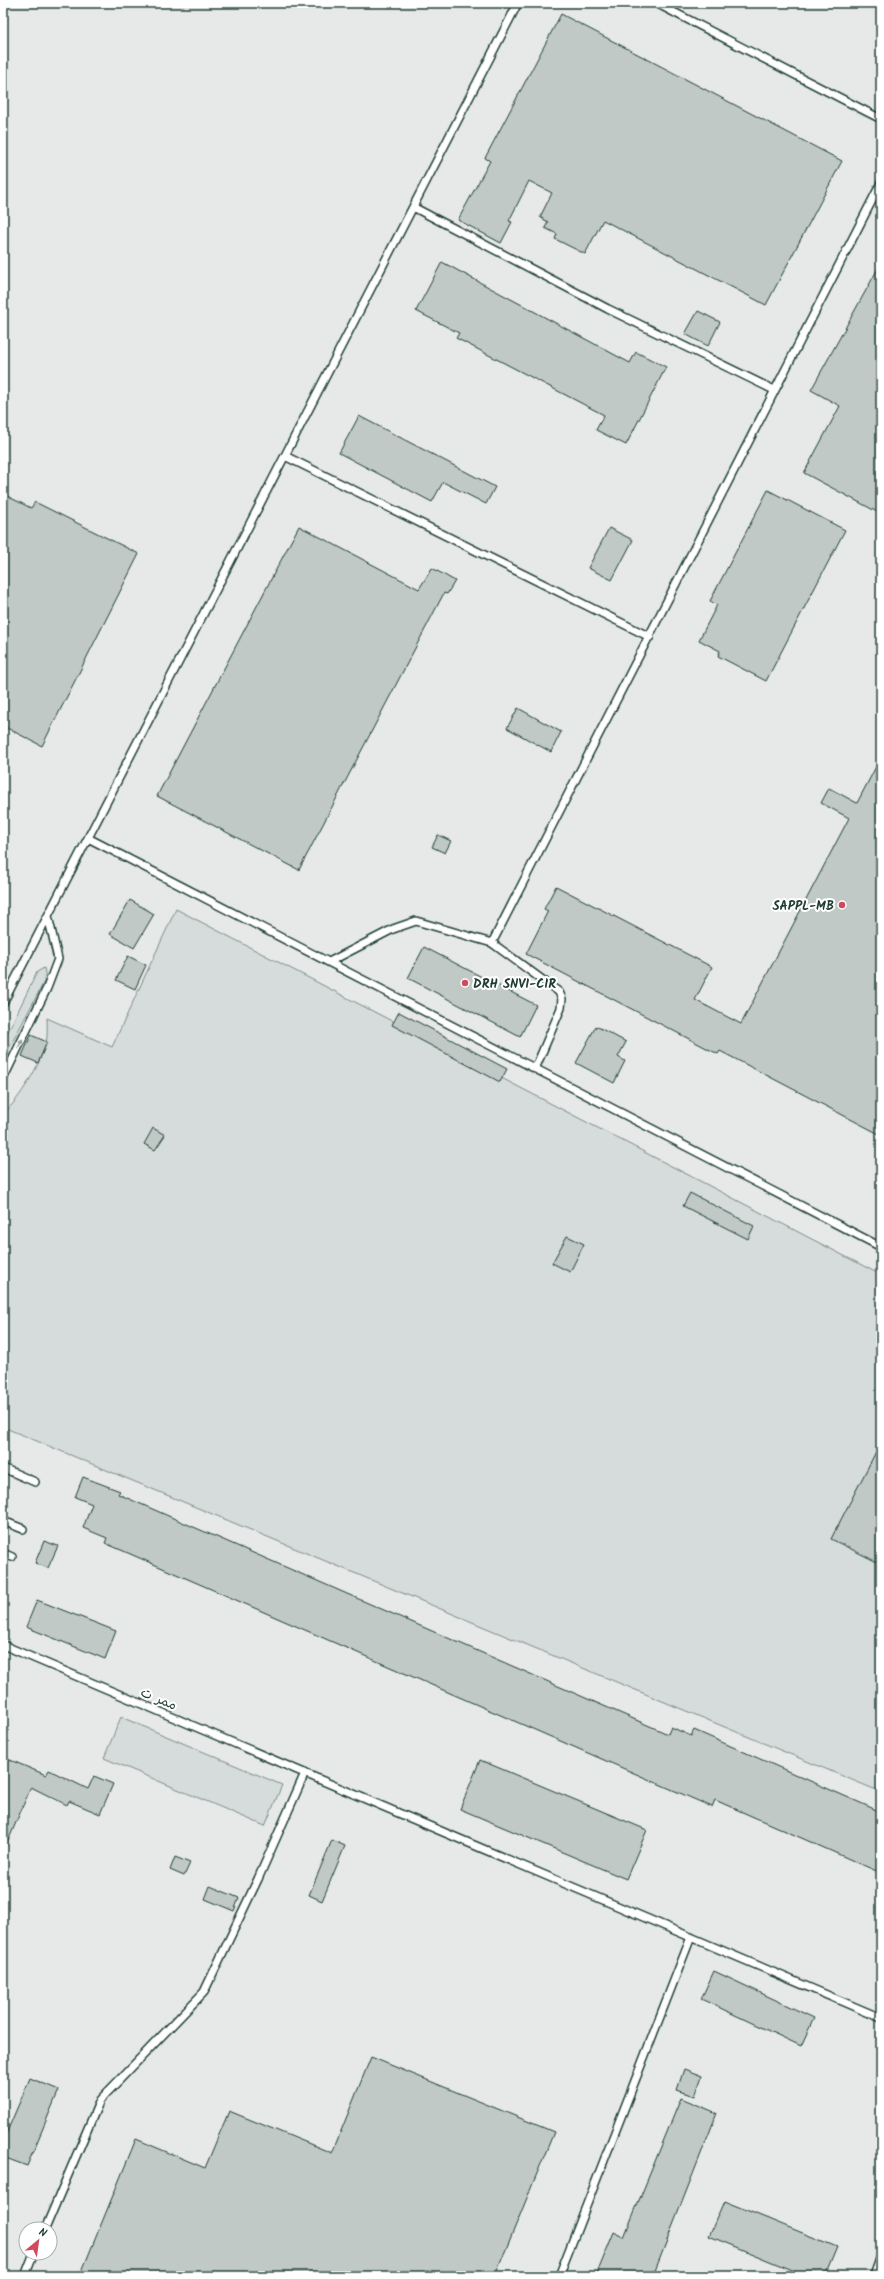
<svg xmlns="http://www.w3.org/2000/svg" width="884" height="2279" font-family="Kalam,'Playpen Sans Arabic',sans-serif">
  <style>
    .built { fill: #e6e9e8; fill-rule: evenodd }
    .green { fill: #d6dcdb; stroke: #7a8c88 }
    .building { fill: #c0c9c6; stroke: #1f3d34 }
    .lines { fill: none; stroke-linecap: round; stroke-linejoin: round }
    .service-casing { stroke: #1f3d34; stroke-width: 10 }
    .service { stroke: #fff; stroke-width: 7 }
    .oneway { fill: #8f9e9a }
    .poi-dot { fill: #d1495b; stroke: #fff; stroke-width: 1.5 }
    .labels { text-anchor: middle; stroke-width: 4; stroke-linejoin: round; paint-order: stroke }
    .poi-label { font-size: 13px; font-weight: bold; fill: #1f3d34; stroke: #fff; text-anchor: end }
    .street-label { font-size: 13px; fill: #1f3d34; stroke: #fff }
  </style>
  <rect width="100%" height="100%" fill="#f6f7f7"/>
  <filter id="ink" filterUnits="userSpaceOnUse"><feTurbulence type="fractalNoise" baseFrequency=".025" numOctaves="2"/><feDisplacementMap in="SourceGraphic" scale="8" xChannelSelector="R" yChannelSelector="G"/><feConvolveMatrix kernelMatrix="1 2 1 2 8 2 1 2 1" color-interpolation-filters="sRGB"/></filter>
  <g filter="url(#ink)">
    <!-- built -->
    <path class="built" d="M 3,3 L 881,3 L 881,2276 L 3,2276 ZM 26,2229 L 50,2229 L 50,2253 L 26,2253 Z"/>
    <!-- green -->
    <path class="green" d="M 176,909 L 881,1275 L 881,1792 L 3,1427 L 3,1114 C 20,1099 40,1065 46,1043 C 48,1035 47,1026 47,1018 L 112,1047 Z
      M 44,968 L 46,978 L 6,1054 L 3,1052 L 3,1042 L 37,972 Z
      M 121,1717 L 282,1785 L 265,1826 L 104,1758 Z"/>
    <!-- building -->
    <path class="building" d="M 561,14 L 842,161 L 766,305 L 603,220 L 585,254 L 555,239 L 557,234 L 545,228 L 548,222 L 540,217 L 552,193 L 529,181 L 509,221 L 512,222 L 501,243 L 458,220 L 490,161 L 485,158 Z
      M 442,262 L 630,363 L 636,352 L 666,367 L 626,445 L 596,430 L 604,415 L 456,338 L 459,333 L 416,311 Z
      M 881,263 L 881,514 L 804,473 L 840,406 L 811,390 Z
      M 698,311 L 720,322 L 708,346 L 685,334 Z
      M 359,416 L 495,487 L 486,504 L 443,482 L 432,502 L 339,453 Z
      M 768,490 L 845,530 L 766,681 L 718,656 L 720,651 L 699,640 L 717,605 L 710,601 Z
      M 3,494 L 31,508 L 35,502 L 139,554 L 42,746 L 3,726 Z
      M 299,526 L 419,589 L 432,568 L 455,581 L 447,594 L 444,593 L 299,870 L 157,796 Z
      M 609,528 L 633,540 L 612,580 L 588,568 Z
      M 518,708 L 561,732 L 551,752 L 507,728 Z
      M 881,757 L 881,1135 L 720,1051 L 718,1054 L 526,954 L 548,911 L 544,909 L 556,886 L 712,967 L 695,1000 L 741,1024 L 849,818 L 821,803 L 829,788 L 857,803 Z
      M 438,835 L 451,841 L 445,853 L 432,847 Z
      M 130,900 L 154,914 L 134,948 L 110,934 Z
      M 424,947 L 536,1005 L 520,1037 L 408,978 Z
      M 128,956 L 146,965 L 135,989 L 116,980 Z
      M 399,1012 L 507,1069 L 500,1082 L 392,1025 Z
      M 596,1026 L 626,1042 L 618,1057 L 625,1061 L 614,1083 L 576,1063 Z
      M 31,1035 L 47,1042 L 38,1063 L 22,1056 Z
      M 153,1128 L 165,1135 L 155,1150 L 144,1144 Z
      M 690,1193 L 754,1226 L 748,1239 L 683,1206 Z
      M 567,1236 L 584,1244 L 570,1272 L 552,1263 Z
      M 881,1442 L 881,1564 L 831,1539 Z
      M 83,1477 L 120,1491 L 118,1494 L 668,1734 L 671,1727 L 691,1736 L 694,1730 L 881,1812 L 881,1873 L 715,1800 L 712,1807 L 105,1543 L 107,1538 L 83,1528 L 92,1504 L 75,1497 Z
      M 44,1541 L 58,1546 L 48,1568 L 35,1563 Z
      M 37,1600 L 116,1631 L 105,1659 L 26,1627 Z
      M 3,1757 L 46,1775 L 49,1770 L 88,1789 L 94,1776 L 113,1784 L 100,1814 L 69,1801 L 67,1805 L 31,1787 L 3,1853 Z
      M 480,1760 L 647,1830 L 626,1879 L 460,1809 Z
      M 332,1840 L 345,1846 L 322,1901 L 309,1895 Z
      M 175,1857 L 190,1863 L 184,1876 L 170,1870 Z
      M 210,1886 L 239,1898 L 234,1911 L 205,1899 Z
      M 714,1971 L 814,2018 L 801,2046 L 701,1999 Z
      M 371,2057 L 554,2132 L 495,2276 L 80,2276 L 136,2139 L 205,2168 L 229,2111 L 332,2153 Z
      M 684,2069 L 702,2076 L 695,2096 L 677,2090 Z
      M 30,2078 L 59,2090 L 27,2166 L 3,2157 L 3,2141 Z
      M 681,2098 L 717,2113 L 653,2276 L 596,2276 L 614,2232 L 624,2237 Z
      M 724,2201 L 837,2247 L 825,2276 L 806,2276 L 709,2236 Z"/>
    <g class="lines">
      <!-- service casing -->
      <g class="service-casing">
        <path id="service" d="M 656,3 L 881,119
          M 413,207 L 608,309 L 774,390
          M 285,456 L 650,637
          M 88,838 L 881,1247
          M 492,943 L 559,992 L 562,999 L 561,1008 L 535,1069
          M 329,962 L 393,929 L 416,921 L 492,943 L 881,183
          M 3,1003 L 518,3
          M 3,1079 L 47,988 L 58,959 L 48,916
          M 3,1468 L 35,1482
          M 3,1521 L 23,1529
          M 3,1553 L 12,1557
          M 3,1645 L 881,2018
          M 45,2229 L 100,2100 L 204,1992 L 258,1879 L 305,1773
          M 25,2276 L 34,2253
          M 559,2276 L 691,1937
          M 874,2276 L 881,2256"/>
      </g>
      <!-- service -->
      <use href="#service" class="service"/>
    </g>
    <!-- one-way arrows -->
    <defs><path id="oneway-solid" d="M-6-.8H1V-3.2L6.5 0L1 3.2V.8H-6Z"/></defs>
    <use class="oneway" href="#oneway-solid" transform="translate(20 1044) rotate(-64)"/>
  </g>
  <!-- markers -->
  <g class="poi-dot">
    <circle cx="842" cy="905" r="4"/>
    <circle cx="465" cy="983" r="4"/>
  </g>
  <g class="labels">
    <!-- poi labels -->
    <g class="poi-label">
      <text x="834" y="910">SAPPL-MB</text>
      <text x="473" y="988" text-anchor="start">DRH SNVI-CIR</text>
    </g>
    <!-- street labels -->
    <g class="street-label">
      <text transform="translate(159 1698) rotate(23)" y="5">ممر ت</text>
    </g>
  </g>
  <!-- margin -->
  <rect width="884" height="2279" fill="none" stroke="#fff" stroke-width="16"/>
  <rect x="8" y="8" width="868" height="2263" fill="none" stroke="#1f3d34" stroke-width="1.5" filter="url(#ink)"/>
  <!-- north arrow -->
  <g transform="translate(38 2241) rotate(29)"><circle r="19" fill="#ffffff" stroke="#a5b1ae"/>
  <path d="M0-3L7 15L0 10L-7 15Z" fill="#d1495b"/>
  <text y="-6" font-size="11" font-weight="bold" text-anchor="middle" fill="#1f3d34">N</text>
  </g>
</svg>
